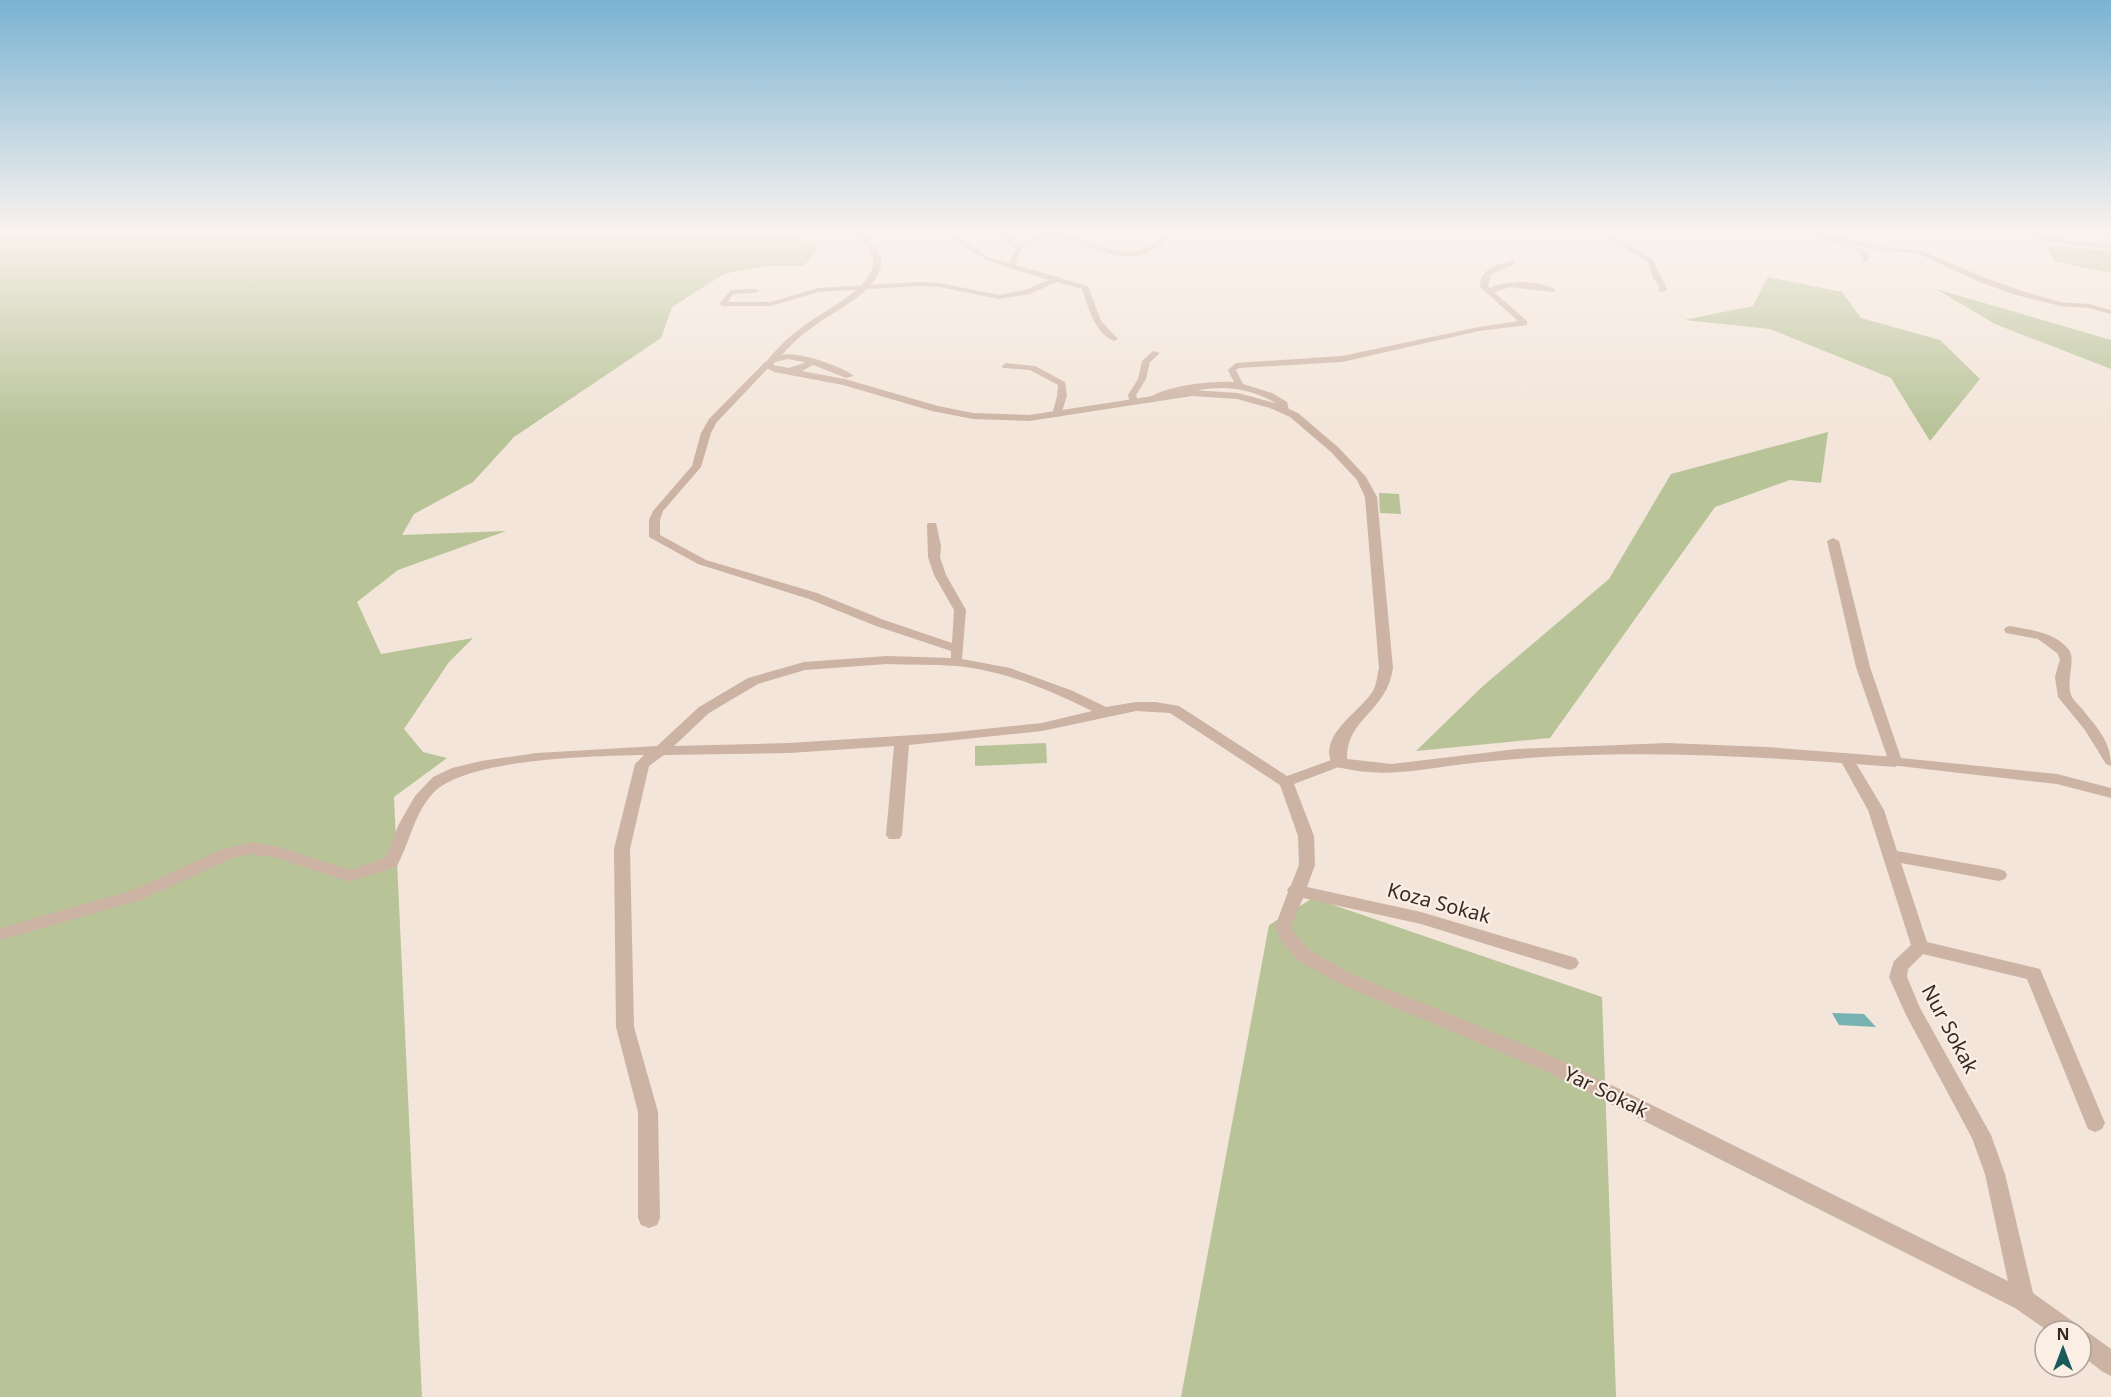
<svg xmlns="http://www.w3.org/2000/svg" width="2111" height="1397" font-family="'Noto Sans',sans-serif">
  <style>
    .green { fill: #b8c398 }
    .water { fill: #76b2b1 }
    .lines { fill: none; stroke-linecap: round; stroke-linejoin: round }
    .minor { fill: #ccb3a4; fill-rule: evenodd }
    .tertiary { fill: #ccb3a4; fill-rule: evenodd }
    .labels { text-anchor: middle; stroke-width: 4.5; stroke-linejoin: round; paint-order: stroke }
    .near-street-label { font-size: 20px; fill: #372a26; stroke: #fbefe5 }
  </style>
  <rect width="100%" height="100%" fill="#f3e5d9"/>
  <!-- green -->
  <path class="green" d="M 0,233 L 791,233 L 819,248 L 804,266 L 764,266 L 724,274 L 672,307 L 661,338 L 514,437 L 473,482 L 414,514 L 402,535 L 506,531 L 398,570 L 357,602 L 381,654 L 473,638 L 449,662 L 404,729 L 423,752 L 447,758 L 394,797 L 422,1397 L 0,1397 Z
    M 2046,245 L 2111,251 L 2111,273 L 2054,261 Z
    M 1768,277 L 1842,292 L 1861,318 L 1940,340 L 1980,379 L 1930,441 L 1891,378 L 1770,329 L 1684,320 L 1753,306 Z
    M 1936,289 L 2111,340 L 2111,369 L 1995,324 Z
    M 1828,432 L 1821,483 L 1790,480 L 1715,507 L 1550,738 L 1416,751 L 1483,686 L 1609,579 L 1671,474 Z
    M 1379,493 L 1399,494 L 1401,514 L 1380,513 Z
    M 1046,743 L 1047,763 L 975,766 L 975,746 Z
    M 1313,898 L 1602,997 L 1616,1397 L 1181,1397 L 1269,925 Z"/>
  <!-- water -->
  <path class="water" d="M 1832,1013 L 1864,1014 L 1876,1027 L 1839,1025 Z"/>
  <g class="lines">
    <!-- minor -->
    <path class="minor" d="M 948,233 L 955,233 L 987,257 L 1009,263 L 1016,248 L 1011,246 L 1003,233 L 1009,233 L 1016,244 L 1019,245 C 1055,216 1093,252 1132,252 C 1149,252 1158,233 1174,233 C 1163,244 1150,255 1134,256 C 1098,259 1066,225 1031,243 C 1021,248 1017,255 1016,265 L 1088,286 L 1101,321 L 1118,339 L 1114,341 C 1094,332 1089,309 1082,289 L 1057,282 L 1030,294 L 999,299 L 939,287 L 919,286 L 818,292 L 771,306 L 723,306 L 719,304 L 731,290 L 755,289 L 759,291 L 755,293 L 733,294 L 728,302 L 771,302 L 818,288 L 919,282 L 939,283 L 999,295 L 1025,290 L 1049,280 C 1012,268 977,262 948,233 Z
      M 1435,233 L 1467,233 L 1464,235 Z
      M 1602,233 L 1610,233 L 1653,260 L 1667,289 L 1664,292 L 1658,292 L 1660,287 L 1653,278 L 1648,262 Z
      M 1810,233 L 1820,233 L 1883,247 L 1920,250 L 1983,277 L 2022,291 L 2060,302 L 2089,304 L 2111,310 L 2111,314 L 2089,308 L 2060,306 L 2016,295 L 1977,281 L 1917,253 L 1883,251 L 1845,242 L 1862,249 L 1869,257 L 1867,262 L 1863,262 L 1863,258 L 1858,251 Z
      M 2014,233 L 2111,245 L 2111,249 L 2054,243 Z
      M 1513,261 L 1515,262 L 1515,264 L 1491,274 L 1488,286 L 1490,288 C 1507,280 1539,280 1556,290 L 1552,292 L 1511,287 L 1494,292 L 1527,321 L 1527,325 L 1479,331 L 1342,362 L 1239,368 L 1236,370 L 1243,384 L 1272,393 L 1287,402 L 1289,410 L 1284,413 L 1279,410 L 1279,405 C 1234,378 1202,388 1154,401 L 1149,398 C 1168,385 1211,381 1234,382 L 1228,370 L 1236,363 L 1342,356 L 1479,327 L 1518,321 L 1480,287 C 1480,268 1498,264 1513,261 Z
      M 1153,351 L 1160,353 L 1150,362 L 1146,379 L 1136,395 L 1138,401 L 1130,403 L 1128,395 L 1138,379 L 1142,361 Z
      M 766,361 L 773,363 L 716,423 L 711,433 L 701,467 L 663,511 L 660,520 L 660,535 L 706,560 L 817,593 L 884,620 L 952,643 L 954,610 L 934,575 L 928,557 L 927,525 L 928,523 L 936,523 L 941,546 L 940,557 L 946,575 L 966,610 L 962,659 L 1010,668 L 1073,691 L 1106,707 L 1136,702 L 1155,702 L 1179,706 L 1287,776 L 1334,759 L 1344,759 L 1346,762 L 1344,765 L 1294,784 L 1314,836 L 1315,865 L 1307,887 L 1421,912 L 1576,958 L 1579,963 L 1576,968 L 1570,970 L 1421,924 L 1303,898 L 1291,927 L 1296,935 L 1311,951 L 1354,975 L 1559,1059 L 2008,1281 L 1985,1174 L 1972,1138 L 1906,1015 L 1889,977 L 1894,961 L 1911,945 L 1868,810 L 1839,758 L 1846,753 L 1851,755 L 1884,810 L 1897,851 L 1999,869 L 2005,871 L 2007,875 L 2005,879 L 1999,881 L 1901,863 L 1927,942 L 2040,969 L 2105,1123 L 2102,1129 L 2095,1132 L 2088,1129 L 2027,979 L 1923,954 L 1908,969 L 1907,977 L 1920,1008 L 1991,1135 L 2005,1174 L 2033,1293 L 2075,1323 L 2078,1331 L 2081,1329 L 2089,1333 L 2111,1349 L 2111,1376 L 2103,1372 L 2081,1355 L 2081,1331 L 2048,1331 L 2015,1308 L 1545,1071 L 1342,985 L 1299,961 L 1284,945 L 1275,927 L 1288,892 L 1287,890 L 1291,885 L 1299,865 L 1298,836 L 1280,785 L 1170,713 L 1136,711 L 1042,731 L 909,745 L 902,835 L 899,839 L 889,839 L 886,835 L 894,746 L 789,753 L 664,755 L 649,766 L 630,849 L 634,1027 L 658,1112 L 660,1218 L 657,1225 L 649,1228 L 641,1225 L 638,1218 L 638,1112 L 616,1027 L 614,849 L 635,764 L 644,755 C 596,756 468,758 434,792 C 414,813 410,842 397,866 L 350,882 L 277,858 L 251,854 L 232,858 L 141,900 L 0,940 L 0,928 L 130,891 L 221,850 L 251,842 L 278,847 L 350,870 L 385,858 L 399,824 L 415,796 L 433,777 L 452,768 L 481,761 L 537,753 L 657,746 L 699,707 L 748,678 L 804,662 L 887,656 L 951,658 L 951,651 L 876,626 L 809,599 L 698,564 L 649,537 L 649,520 L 653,511 L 692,466 L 701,433 L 709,419 ZM 887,664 C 910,665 933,664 956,666 C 1003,670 1049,690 1092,711 L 1042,723 L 946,733 L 789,743 L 674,746 L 709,713 L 758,684 L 805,670 Z
      M 1006,363 L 1035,366 L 1065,382 L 1067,396 L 1060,417 L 1052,415 L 1057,396 L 1058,385 L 1030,370 L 1003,368 L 1002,366 Z
      M 1833,538 L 1839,541 L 1870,667 L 1901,758 L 2057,774 L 2111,788 L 2111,798 L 2057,784 L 1890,765 L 1856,667 L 1827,541 Z
      M 2010,626 C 2030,630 2056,632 2069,650 C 2076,660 2066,680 2071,695 C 2073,700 2079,705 2083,710 C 2097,728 2111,741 2111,766 L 2106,764 L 2085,730 L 2058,697 L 2055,677 L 2060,659 L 2057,653 L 2038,639 L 2006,633 L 2004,630 L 2006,627 Z"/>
    <!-- tertiary -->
    <path class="tertiary" d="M 856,233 L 863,233 C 869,241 880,249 881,260 C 884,288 836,310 817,324 C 804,333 792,343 782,355 C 798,351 841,366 854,376 L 846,378 L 813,365 L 802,371 L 845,379 L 938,406 L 973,413 L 1029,415 L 1192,390 L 1238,393 L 1278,404 L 1298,413 L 1339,448 L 1366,477 L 1377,497 L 1393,668 C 1387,712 1346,718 1347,759 L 1392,764 L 1517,749 L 1668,743 L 1766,747 L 1895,757 L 1903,762 L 1895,767 C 1783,758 1672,751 1559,756 C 1527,758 1495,760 1464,764 C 1414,770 1384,779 1333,766 C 1316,736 1360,712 1373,691 C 1377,683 1377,676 1379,668 L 1365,497 L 1357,480 L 1331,452 L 1290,417 L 1270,408 L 1237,399 L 1192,396 L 1029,421 L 973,419 L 932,411 L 843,385 L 774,372 L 763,366 C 774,351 787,338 802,327 C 821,312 876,287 873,260 C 872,250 861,241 856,233 ZM 788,359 L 804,362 L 804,363 L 789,368 L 773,365 L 775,362 Z"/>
  </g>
  <!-- sky -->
  <linearGradient id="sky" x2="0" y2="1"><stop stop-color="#7ab3d2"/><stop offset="0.54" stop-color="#faf3ee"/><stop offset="1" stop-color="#faf3ee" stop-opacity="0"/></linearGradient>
  <rect width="2111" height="429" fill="url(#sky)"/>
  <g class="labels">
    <!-- near-street labels -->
    <g class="near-street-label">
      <text transform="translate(1439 903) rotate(15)" y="7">Koza Sokak</text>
      <text transform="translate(1950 1029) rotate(62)" y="7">Nur Sokak</text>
      <text transform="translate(1606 1092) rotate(26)" y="7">Yar Sokak</text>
    </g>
  </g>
  <!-- north arrow -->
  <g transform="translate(2063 1349)"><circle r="28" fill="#fbefe5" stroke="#ada099" stroke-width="1.5"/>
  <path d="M0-4.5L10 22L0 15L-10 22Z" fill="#195b5b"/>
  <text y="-9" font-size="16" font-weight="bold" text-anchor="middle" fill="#372a26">N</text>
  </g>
</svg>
